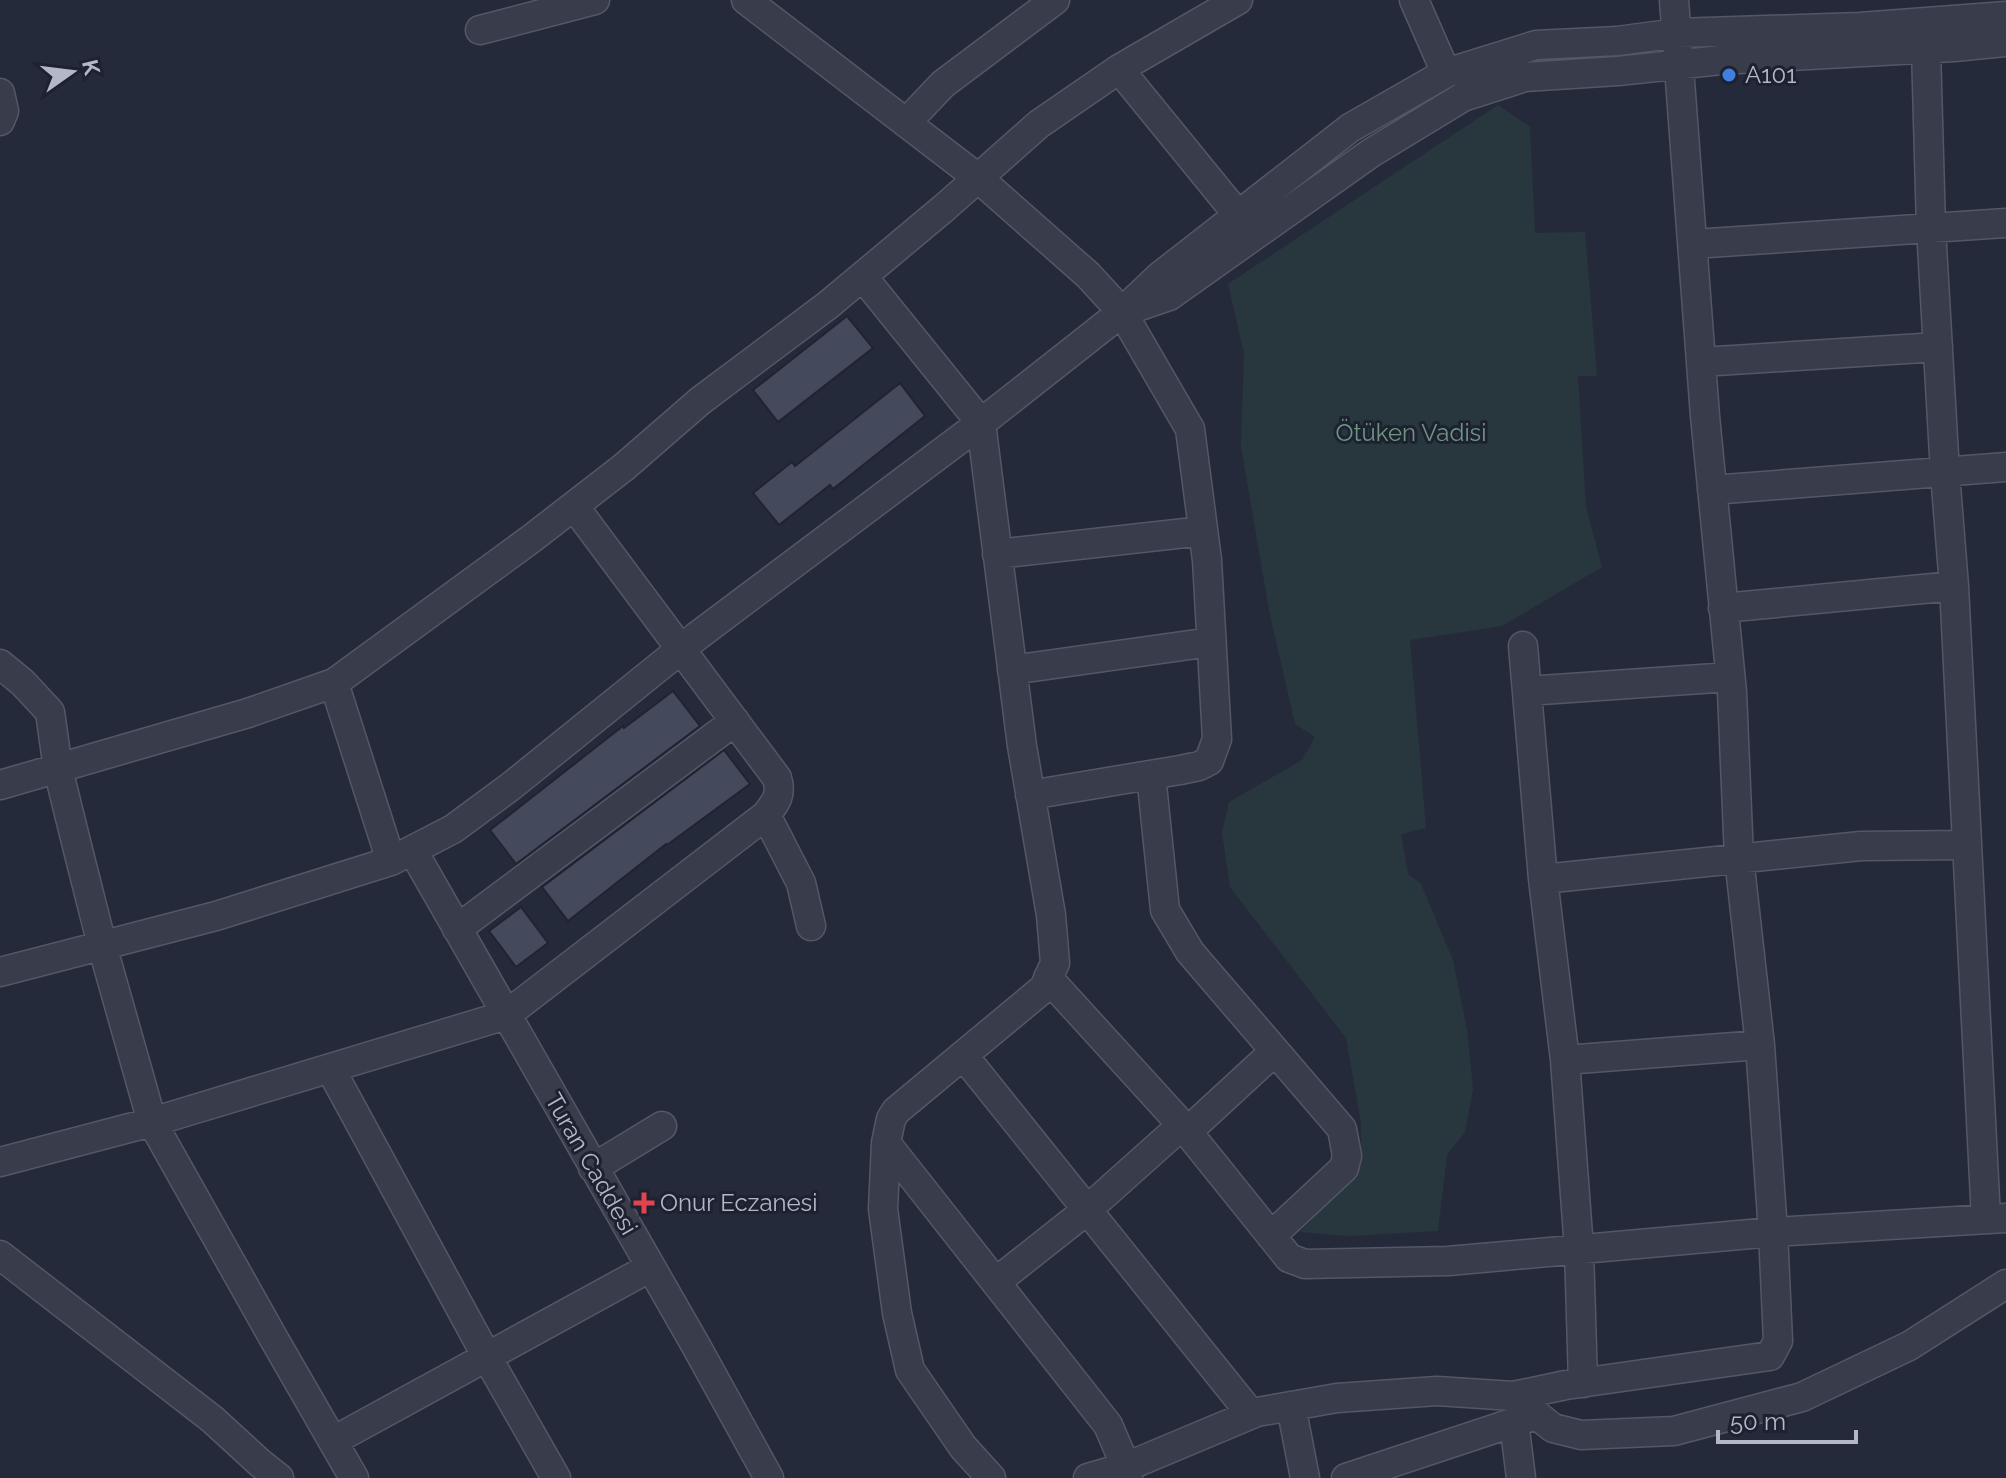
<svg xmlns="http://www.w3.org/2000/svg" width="2006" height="1478" font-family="Raleway,sans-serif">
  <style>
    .green { fill: #28373d }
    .building { fill: #45495c; stroke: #202332; stroke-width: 2 }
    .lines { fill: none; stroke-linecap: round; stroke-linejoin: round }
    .minor-casing { stroke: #545766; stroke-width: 31 }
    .minor { stroke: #393c4b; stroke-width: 28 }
    .shop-dot { fill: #3f7fe0; stroke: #1e2130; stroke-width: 3 }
    .health-dot { fill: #e0444e; stroke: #1e2130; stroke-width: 3 }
    .labels { text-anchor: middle; stroke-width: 6; stroke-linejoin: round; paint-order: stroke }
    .poi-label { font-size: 24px; fill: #b4b7c7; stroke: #1e2130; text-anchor: start }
    .park-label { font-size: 24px; fill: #6d9680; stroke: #1e2130 }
    .street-label { font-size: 24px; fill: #b4b7c7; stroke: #1e2130 }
  </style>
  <rect width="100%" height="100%" fill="#252a3b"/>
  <!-- green -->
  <path class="green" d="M 1498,105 L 1530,127 L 1535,233 L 1585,232 L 1597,376 L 1578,376 L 1586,507 L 1602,567 L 1502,626 L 1410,640 L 1426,828 L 1401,834 L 1408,874 L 1421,884 L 1453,960 L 1467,1030 L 1473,1089 L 1465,1132 L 1447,1155 L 1438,1231 L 1349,1236 L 1300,1232 L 1361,1165 L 1361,1122 L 1346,1038 L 1230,887 L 1222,833 L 1229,802 L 1302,760 L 1315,737 L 1295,724 L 1269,610 L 1241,446 L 1244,353 L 1228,284 Z"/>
  <!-- building -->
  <path class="building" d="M 847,316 L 873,348 L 778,422 L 753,390 Z
    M 900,383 L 925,416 L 833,489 L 830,485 L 779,525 L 753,493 L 792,462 L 795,466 Z
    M 673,691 L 700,726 L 516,864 L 490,830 L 591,751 L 623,726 L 624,728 Z
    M 724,750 L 750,784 L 667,845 L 666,844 L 568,921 L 542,887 Z
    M 521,907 L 548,943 L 516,967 L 489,931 Z"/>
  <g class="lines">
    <!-- minor casing -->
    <g class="minor-casing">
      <path id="minor" d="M 746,0 L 978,178 L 1088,275 L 1122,312 L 1190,429 L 1207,560 L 1217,739 L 1209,761 L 1199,766 L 1180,770 L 1030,795
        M 1414,0 L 1446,73
        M 480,30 L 595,0
        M 1926,49 L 1931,228 L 1945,473 L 1954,586 L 1986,1219
        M 1119,69 L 1238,215
        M 0,93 L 4,111 L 0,121
        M 906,123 L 943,84 L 1055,0
        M 1693,244 L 2006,223
        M 863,277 L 981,423 L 1022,746 L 1051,915 L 1055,963 L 1044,988 L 896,1111 L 891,1119 L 886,1143 L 883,1209 L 897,1313 L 910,1370 L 963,1447 L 991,1478
        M 1131,309 L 1169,296 L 1371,153 L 1463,97 L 1525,77 L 1618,71 L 1721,60 L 1954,47 L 2006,42
        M 1701,362 L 1938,347
        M 1712,490 L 2006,467
        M 997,554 L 1203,531
        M 1723,608 L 1954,586
        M 1523,646 L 1543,879 L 1565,1060 L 1579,1249 L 1583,1383
        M 0,664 L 23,683 L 50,712 L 58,769 L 78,850 L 102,945 L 152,1122 L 274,1339 L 354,1478
        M 1012,670 L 1211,642
        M 334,683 L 391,861
        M 1527,691 L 1730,677
        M 1151,775 L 1165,910 L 1190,952 L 1342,1129 L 1347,1156 L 1344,1168 L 1271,1236
        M 0,785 L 248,713 L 334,683 L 531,539 L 624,467 L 700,401 L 828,305 L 944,208 L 1039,124 L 1119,69 L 1238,0
        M 766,815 L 801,883 L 811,926
        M 413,851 L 695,1344 L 769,1478
        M 1543,879 L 1861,846 L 1967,845
        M 457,929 L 735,721
        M 0,972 L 216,916 L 391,861 L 453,829 L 510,787 L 696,637 L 981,423 L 1122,312 L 1160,276 L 1350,128 L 1446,73 L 1536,45 L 1617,41 L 1677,33 L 1860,27 L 2006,16
        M 1048,978 L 1182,1125 L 1289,1258 L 1305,1264 L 1448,1261 L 1773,1232 L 2006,1218
        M 963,1055 L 1251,1414
        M 1565,1060 L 1760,1045
        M 330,1068 L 487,1357 L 556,1478
        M 1187,1132 L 1275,1051
        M 886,1143 L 1108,1425 L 1126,1467 L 1128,1478
        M 0,1162 L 152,1122 L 506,1015 L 766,815 C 776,802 782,795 777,778 L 574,506
        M 593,1168 L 662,1126
        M 0,1255 L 212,1419 L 260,1463 L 279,1478
        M 996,1282 L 1087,1210 L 1182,1125
        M 1513,1396 L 1553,1428 L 1581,1435 L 1674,1431 L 1802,1397 L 1909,1346 L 2006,1284
        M 1291,1406 L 1305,1478
        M 1514,1422 L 1521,1478
        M 333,1441 L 651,1267
        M 1088,1478 L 1126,1467 L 1257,1412 L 1337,1398 L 1437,1391 L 1513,1396 L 1566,1385 L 1770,1356 L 1778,1341 L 1773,1232 L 1760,1045 L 1739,858 L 1732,692 L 1705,416 L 1674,0
        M 1346,1478 L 1536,1415"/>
    </g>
    <!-- minor -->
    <use href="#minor" class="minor"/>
  </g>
  <!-- markers -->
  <circle class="shop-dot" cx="1729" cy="75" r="8"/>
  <path class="health-dot" d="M640 1191h8v8h8v8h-8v8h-8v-8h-8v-8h8z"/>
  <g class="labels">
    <!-- poi labels -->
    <g class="poi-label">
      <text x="1745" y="83">A101</text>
      <text x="660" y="1211">Onur Eczanesi</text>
    </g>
    <!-- park labels -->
    <g class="park-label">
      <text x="1411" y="441">Ötüken Vadisi</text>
    </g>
    <!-- street labels -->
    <g class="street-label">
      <text transform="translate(591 1164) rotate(60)" y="8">Turan Caddesi</text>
    </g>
  </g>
  <!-- north arrow -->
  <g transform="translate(72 72) rotate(76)" stroke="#1e2130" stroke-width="6" paint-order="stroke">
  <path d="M0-6L14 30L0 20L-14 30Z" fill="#b4b7c7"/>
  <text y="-12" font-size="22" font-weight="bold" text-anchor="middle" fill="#b4b7c7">K</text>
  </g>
  <!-- scale -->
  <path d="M1718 1430v12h138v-12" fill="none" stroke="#b4b7c7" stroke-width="4"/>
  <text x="1730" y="1430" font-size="24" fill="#b4b7c7" stroke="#1e2130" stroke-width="6" paint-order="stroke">50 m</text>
</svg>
